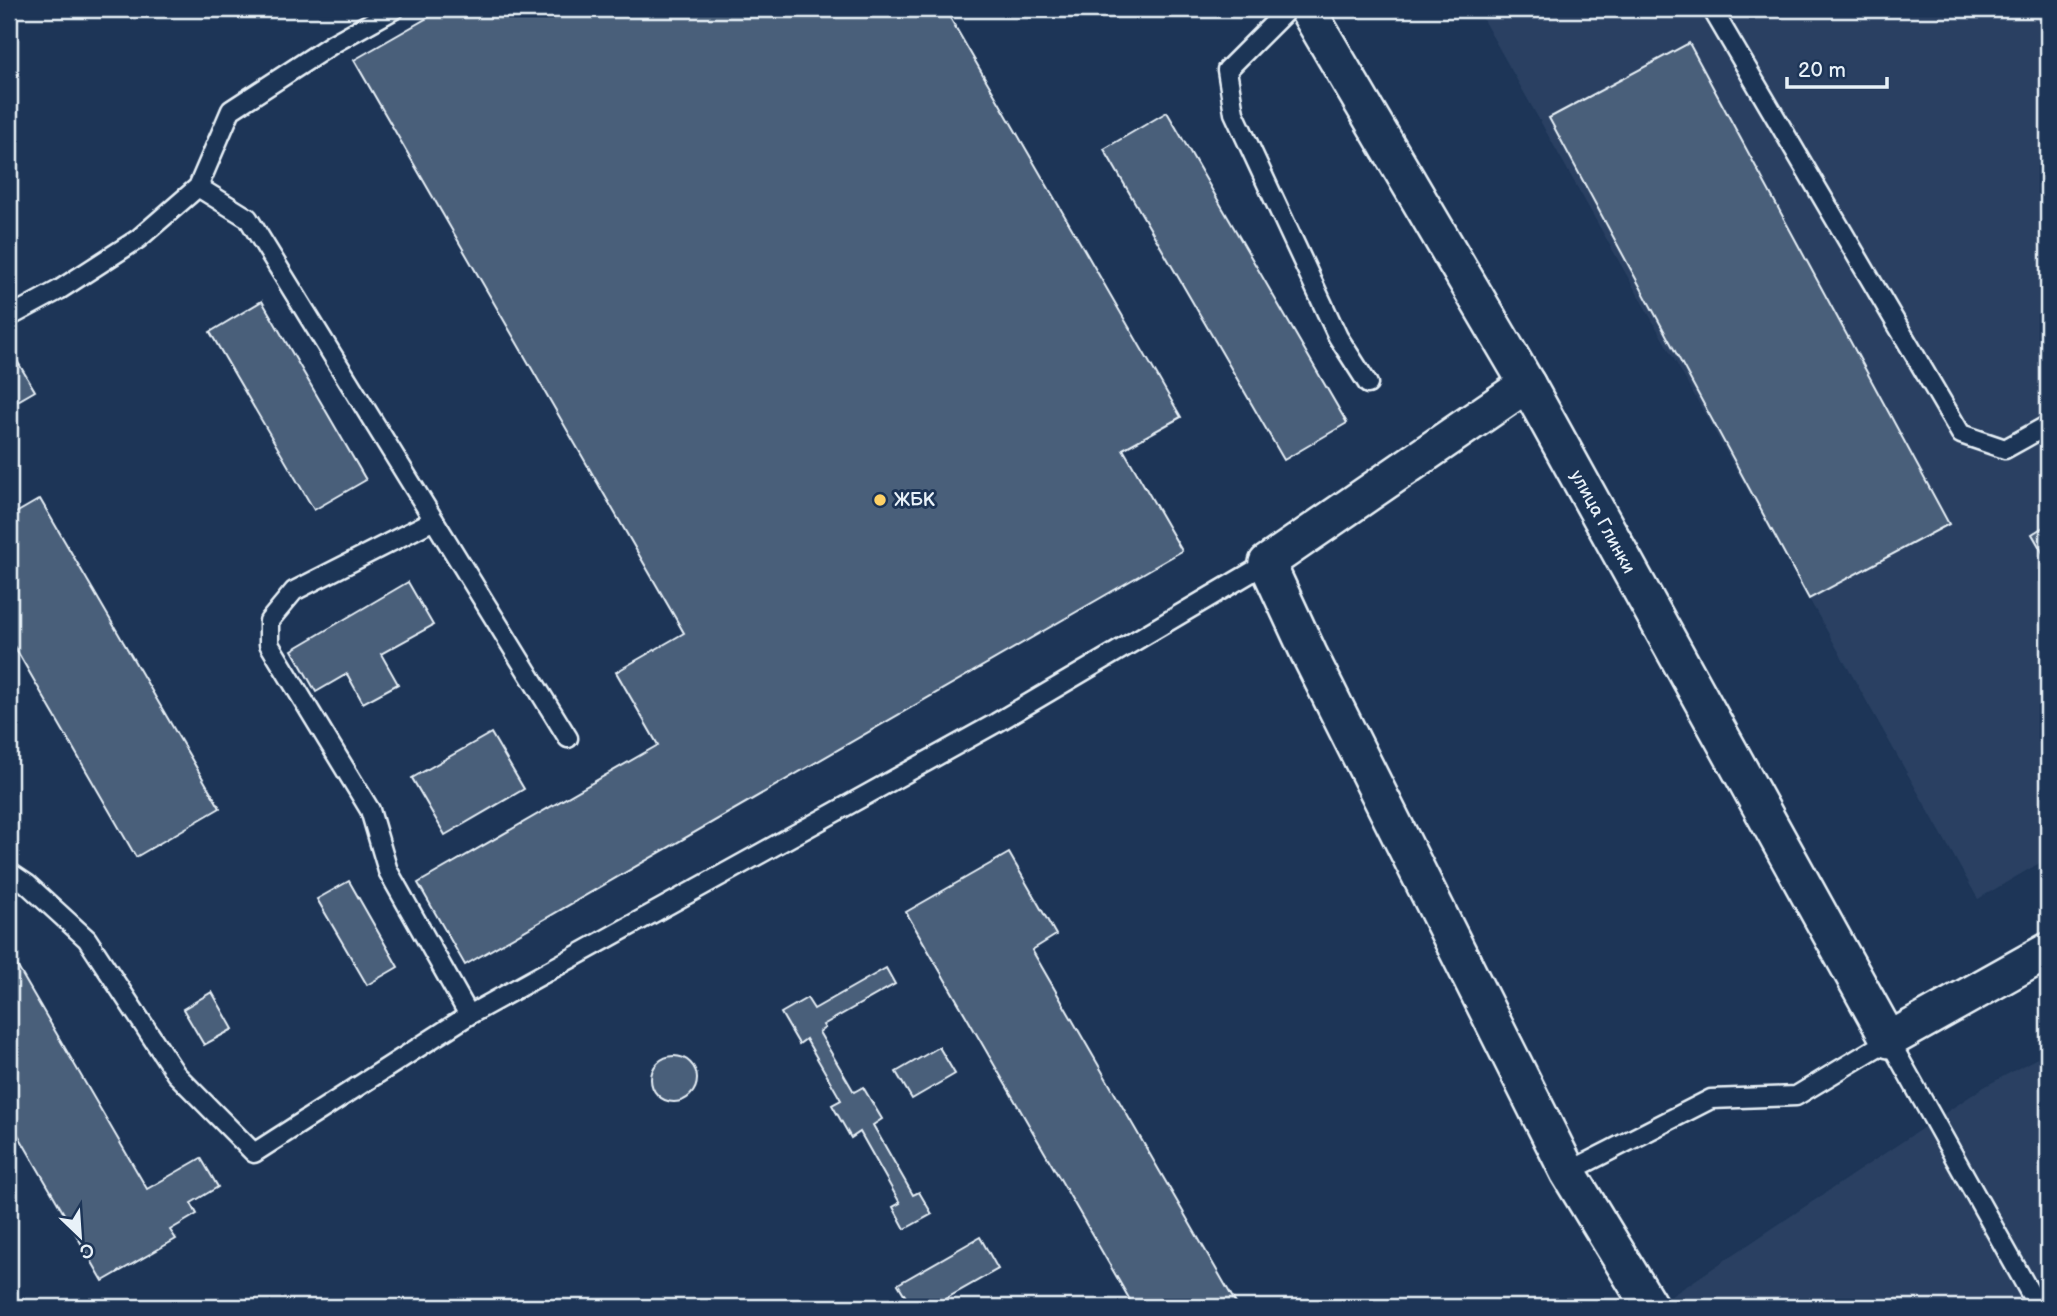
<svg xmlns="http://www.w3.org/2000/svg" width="2057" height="1316" font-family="'Balsamiq Sans',sans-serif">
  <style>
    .built { fill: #2a4162 }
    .building { fill: #495e7a; stroke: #e8f1f8; stroke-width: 2 }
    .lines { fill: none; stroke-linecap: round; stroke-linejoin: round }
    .lane-casing { stroke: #e8f1f8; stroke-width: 23 }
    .street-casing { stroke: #e8f1f8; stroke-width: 40 }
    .lane { stroke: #1d3557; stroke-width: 18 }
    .street { stroke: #1d3557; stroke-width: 35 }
    .poi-dot { fill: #ffd166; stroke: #1d3557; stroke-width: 2.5 }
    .labels { text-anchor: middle; stroke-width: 6; stroke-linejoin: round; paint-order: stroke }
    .poi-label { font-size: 18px; font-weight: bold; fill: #e8f1f8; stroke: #1d3557; text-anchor: start }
    .street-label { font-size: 18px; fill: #e8f1f8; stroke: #1d3557 }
  </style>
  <rect width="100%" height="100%" fill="#1d3557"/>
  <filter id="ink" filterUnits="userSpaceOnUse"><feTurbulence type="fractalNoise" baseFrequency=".0143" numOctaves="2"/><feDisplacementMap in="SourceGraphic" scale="14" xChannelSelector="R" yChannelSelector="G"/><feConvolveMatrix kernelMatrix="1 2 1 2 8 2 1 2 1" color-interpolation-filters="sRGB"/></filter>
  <g filter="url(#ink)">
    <!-- built -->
    <path class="built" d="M 1477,9 L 2048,9 L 2048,858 L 1978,899 Z
      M 2048,1052 L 2048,1307 L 1655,1307 L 1984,1087 Z"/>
    <!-- building -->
    <path class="building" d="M 443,9 L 945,9 L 1181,417 L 1123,449 L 1182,551 L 465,965 L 418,883 L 658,745 L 616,672 L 684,633 L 354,60 Z
      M 1689,43 L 1949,524 L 1809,599 L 1549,118 Z
      M 1167,112 L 1347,423 L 1284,460 L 1104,149 Z
      M 262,301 L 366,480 L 314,510 L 210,332 Z
      M 16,359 L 35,391 L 9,406 L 9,363 Z
      M 40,499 L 220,808 L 136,857 L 9,637 L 9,517 Z
      M 2048,524 L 2048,562 L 2032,534 Z
      M 408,582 L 433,625 L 381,654 L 398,684 L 363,703 L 347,674 L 316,692 L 292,650 Z
      M 491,733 L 524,789 L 445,835 L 412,778 Z
      M 1009,853 L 1056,935 L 1032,950 L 1238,1307 L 1134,1307 L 906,912 Z
      M 349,881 L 398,967 L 367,985 L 317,899 Z
      M 9,952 L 147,1189 L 201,1158 L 218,1187 L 191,1203 L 197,1214 L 170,1230 L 176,1239 L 103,1281 L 9,1119 Z
      M 886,968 L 895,984 L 823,1025 L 825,1028 L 819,1032 L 854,1092 L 863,1087 L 882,1119 L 873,1125 L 913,1195 L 919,1192 L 932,1214 L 905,1229 L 893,1207 L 900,1203 L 860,1132 L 851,1138 L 832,1105 L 841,1100 L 806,1039 L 799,1044 L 781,1013 L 807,998 L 814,1009 Z
      M 212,992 L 233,1029 L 204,1045 L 183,1009 Z
      M 939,1047 L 955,1074 L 912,1099 L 896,1072 Z
      M651 1079a23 23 0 1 1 46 0a23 23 0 1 1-46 0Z
      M 980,1237 L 998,1269 L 931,1307 L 912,1307 L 898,1284 Z"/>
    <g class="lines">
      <!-- lane casing -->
      <g class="lane-casing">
        <path id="lane" d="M 1288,9 L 1227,70 L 1234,113 L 1338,337 L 1368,384
          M 1712,9 L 1961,434 L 2005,449 L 2048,425
          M 198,187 L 248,218 L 568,738
          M 9,317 L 59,290 L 138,239 L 198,187 L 231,110 L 334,43 L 395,9
          M 434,520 L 294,591 L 269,621 L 269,644 L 370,810 L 388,871 L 469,1015
          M 9,872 L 27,884 L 87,939 L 176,1074 L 254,1153 L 469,1015 L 996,723 L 1267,563
          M 1568,1172 L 1711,1099 L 1796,1096 L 1889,1040 L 2038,1307"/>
      </g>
      <!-- street casing -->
      <g class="street-casing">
        <g id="street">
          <path id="s1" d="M 1307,9 L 1527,384 L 1889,1040 L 2048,951"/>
          <path d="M 1527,384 L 1267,563 L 1309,654 L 1568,1172 L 1650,1307"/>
        </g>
      </g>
      <!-- lane -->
      <use href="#lane" class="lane"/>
      <!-- street -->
      <use href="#street" class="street"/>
    </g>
  </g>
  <!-- markers -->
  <circle class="poi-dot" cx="880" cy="500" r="7"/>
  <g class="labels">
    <!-- poi labels -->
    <g class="poi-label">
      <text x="894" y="506">ЖБК</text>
    </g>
    <!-- street labels -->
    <g class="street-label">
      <text dy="6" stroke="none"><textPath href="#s1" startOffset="592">улица Глинки</textPath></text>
    </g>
  </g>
  <!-- margin -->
  <rect width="2057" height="1316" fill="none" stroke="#1d3557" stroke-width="35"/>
  <rect x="18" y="18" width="2022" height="1281" fill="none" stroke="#e8f1f8" stroke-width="2.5" filter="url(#ink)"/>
  <!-- north arrow -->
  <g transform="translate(80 1236) rotate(155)" stroke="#1d3557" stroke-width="5" paint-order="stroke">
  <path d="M0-5L12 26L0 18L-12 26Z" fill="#e8f1f8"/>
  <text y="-10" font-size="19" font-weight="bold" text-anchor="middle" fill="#e8f1f8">С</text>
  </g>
  <!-- scale -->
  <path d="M1787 77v10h100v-10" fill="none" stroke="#e8f1f8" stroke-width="3.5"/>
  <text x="1798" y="77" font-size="21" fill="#e8f1f8" stroke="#1d3557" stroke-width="5" paint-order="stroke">20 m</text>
</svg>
